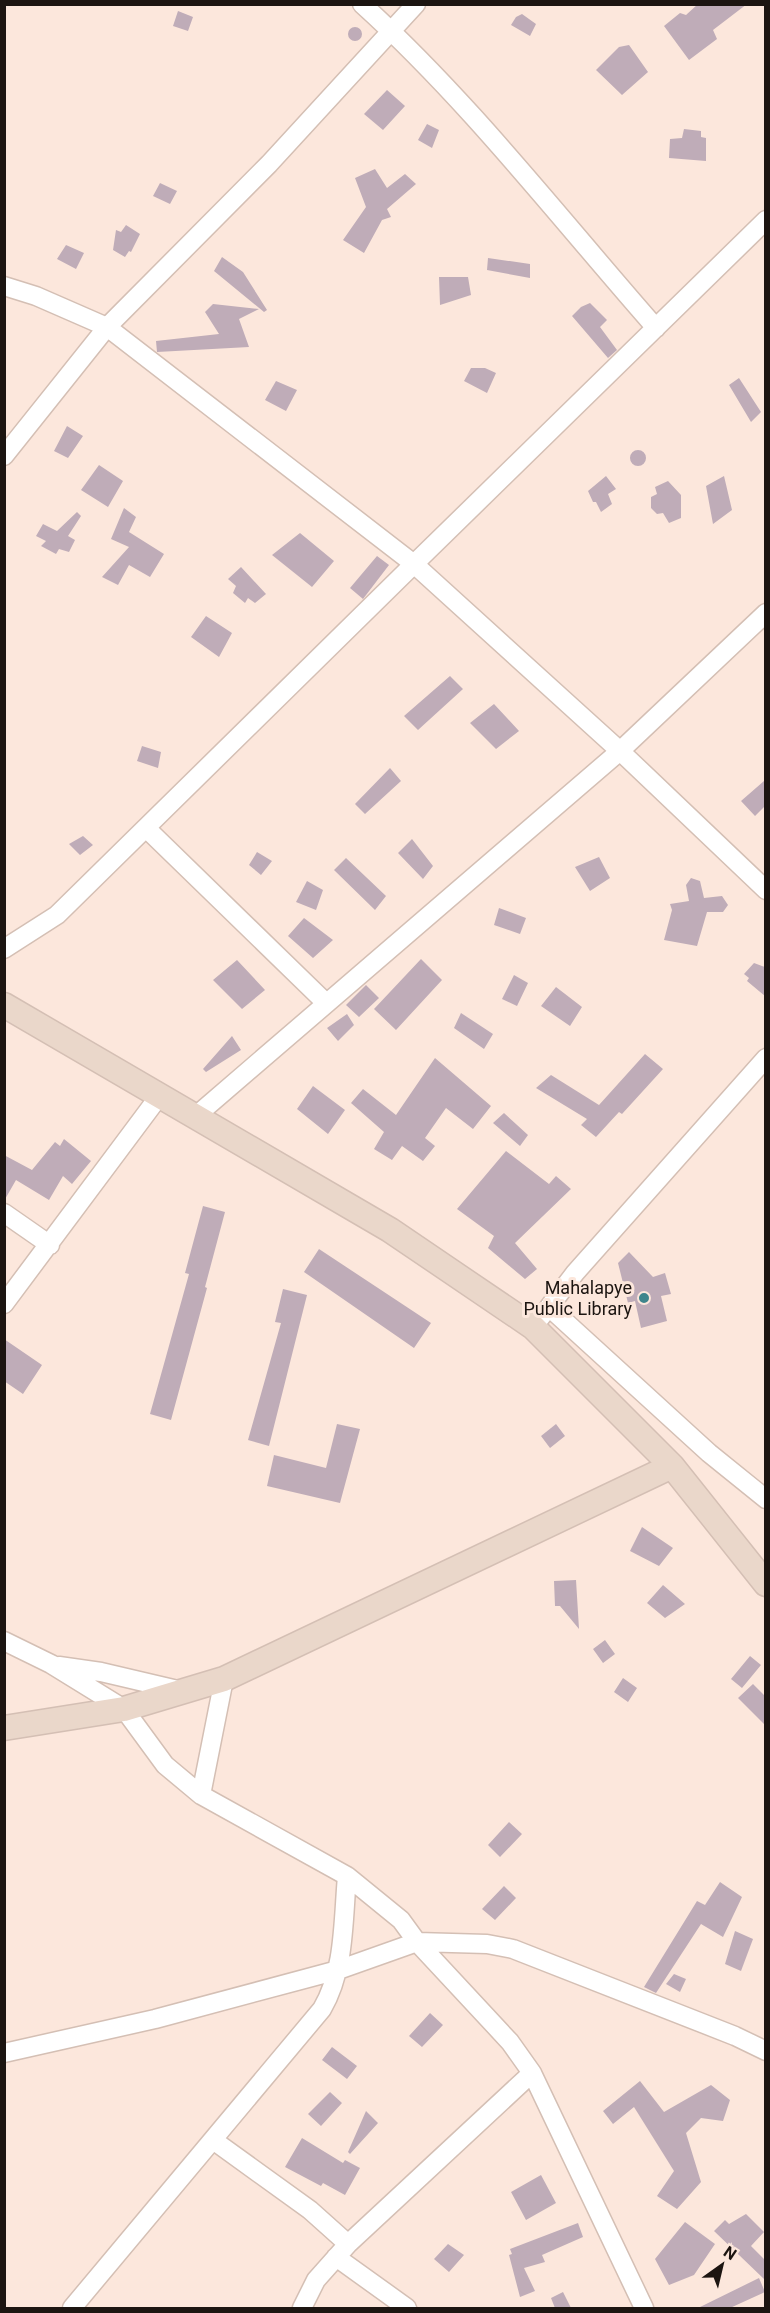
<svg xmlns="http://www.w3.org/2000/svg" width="770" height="2313" font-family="Roboto,sans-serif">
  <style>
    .building { fill: #bfacb8 }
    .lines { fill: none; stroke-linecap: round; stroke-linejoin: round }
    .street-casing { stroke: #d4bfb4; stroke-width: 21 }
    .secondary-casing { stroke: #d4bfb4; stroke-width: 27 }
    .street { stroke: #fff; stroke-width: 18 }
    .secondary { stroke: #ead7ca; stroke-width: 24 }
    .poi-dot { fill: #3e858c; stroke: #fce7dc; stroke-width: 2 }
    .labels { text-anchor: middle; stroke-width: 6; stroke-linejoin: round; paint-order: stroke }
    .poi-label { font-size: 18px; fill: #1c1511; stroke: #fce7dc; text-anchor: end }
  </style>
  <rect width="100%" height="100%" fill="#fce7dc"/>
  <!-- building -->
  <path class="building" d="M 698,4 L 747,4 L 713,30 L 717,39 L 689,60 L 664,26 L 680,13 L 686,15 Z
    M 178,11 L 193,17 L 188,31 L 173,26 Z
    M 522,14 L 536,24 L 530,36 L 511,25 L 516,17 Z
    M348 34a7 7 0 1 1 14 0a7 7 0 1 1-14 0Z
    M 629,45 L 648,72 L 622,95 L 596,70 L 619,47 Z
    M 387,90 L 405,106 L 383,130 L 364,114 Z
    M 427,124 L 439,130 L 432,148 L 418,140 Z
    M 684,129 L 701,131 L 701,137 L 706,138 L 706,161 L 669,158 L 670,139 L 682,138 Z
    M 375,169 L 387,188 L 405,174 L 416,184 L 387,209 L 391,217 L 382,220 L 364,253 L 343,240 L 366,207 L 355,178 Z
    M 160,183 L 177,191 L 170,204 L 153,196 Z
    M 126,225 L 140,234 L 131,252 L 129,251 L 125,257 L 113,250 L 116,230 L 121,232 Z
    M 66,245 L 84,253 L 76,269 L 57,259 Z
    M 222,257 L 243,272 L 267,310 L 264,312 L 214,271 Z
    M 488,258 L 530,264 L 530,278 L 487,270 Z
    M 439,277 L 468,277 L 471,295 L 440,305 Z
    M 590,303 L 607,320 L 600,327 L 617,350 L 608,358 L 572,316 L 581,307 Z
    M 213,304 L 259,309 L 239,319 L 249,347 L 157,352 L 156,341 L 219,334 L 205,312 Z
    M 471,368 L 485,368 L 496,373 L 487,393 L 464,381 Z
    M 739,378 L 761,412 L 751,422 L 729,385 Z
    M 276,381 L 297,390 L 286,411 L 265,400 Z
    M 67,426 L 83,436 L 68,458 L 54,451 Z
    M630 458a8 8 0 1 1 16 0a8 8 0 1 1-16 0Z
    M 99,465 L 123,481 L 108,507 L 81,490 Z
    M 606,476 L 616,489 L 608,494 L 612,504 L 601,512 L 596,502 L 593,502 L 588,491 Z
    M 724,476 L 732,510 L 713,524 L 706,486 Z
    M 668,481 L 681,495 L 681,518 L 669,523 L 663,513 L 657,514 L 651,508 L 651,497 L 657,494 L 655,487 Z
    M 124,508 L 136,517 L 129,532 L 164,554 L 150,577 L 129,565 L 118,585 L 102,577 L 129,547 L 111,539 Z
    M 77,512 L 81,516 L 68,536 L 75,540 L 69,552 L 59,549 L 56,554 L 41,546 L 46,541 L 36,536 L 43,524 L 57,531 Z
    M 300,533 L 334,561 L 312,587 L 272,555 Z
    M 377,556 L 389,565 L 363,599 L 350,588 Z
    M 241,567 L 266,594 L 255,603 L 248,598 L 245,603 L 233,593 L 236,586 L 228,579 Z
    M 206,616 L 232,633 L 219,657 L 191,637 Z
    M 450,676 L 463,689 L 418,730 L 404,716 Z
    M 494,704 L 519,731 L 496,749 L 470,723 Z
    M 142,746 L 161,752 L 158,768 L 137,761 Z
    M 390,768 L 401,781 L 365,814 L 355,804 Z
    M 765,780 L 765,806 L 755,816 L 741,801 Z
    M 83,836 L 93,845 L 80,855 L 69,844 Z
    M 412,839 L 433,866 L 423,879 L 398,853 Z
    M 257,852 L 272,861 L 261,875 L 249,865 Z
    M 599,857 L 610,878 L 590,891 L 575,867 Z
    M 346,858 L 386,896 L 375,910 L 334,870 Z
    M 691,878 L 700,881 L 704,898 L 722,896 L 728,905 L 723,912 L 707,912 L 697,946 L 664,940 L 672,910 L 670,904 L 689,901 L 686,885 Z
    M 307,881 L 323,890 L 316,910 L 296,902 Z
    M 499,908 L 526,918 L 520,934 L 494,925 Z
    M 304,918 L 333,940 L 313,958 L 288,936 Z
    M 421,959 L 442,980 L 396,1030 L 374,1009 Z
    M 237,960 L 265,990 L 242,1009 L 213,980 Z
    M 754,963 L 765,967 L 765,996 L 747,981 L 749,978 L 744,974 Z
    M 514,975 L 528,983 L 517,1006 L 502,999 Z
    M 366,985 L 379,998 L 359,1017 L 346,1005 Z
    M 556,987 L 582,1007 L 570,1026 L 541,1006 Z
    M 461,1013 L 493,1034 L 484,1049 L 454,1028 Z
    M 347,1014 L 354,1025 L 338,1041 L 327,1028 Z
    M 232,1036 L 241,1050 L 206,1072 L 203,1069 Z
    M 645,1054 L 663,1069 L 622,1114 L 619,1112 L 596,1137 L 581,1125 L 587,1119 L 536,1088 L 551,1075 L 599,1105 Z
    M 435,1058 L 491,1106 L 473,1129 L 446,1108 L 425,1138 L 435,1146 L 423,1161 L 402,1146 L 392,1160 L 374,1149 L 384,1132 L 351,1103 L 363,1089 L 396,1115 Z
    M 313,1086 L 345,1110 L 328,1134 L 297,1109 Z
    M 504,1113 L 528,1135 L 520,1146 L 493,1123 Z
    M 64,1139 L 91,1161 L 72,1184 L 63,1176 L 49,1200 L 16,1180 L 4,1201 L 4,1155 L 32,1170 L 55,1142 L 60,1146 Z
    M 506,1151 L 549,1184 L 556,1176 L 571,1189 L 515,1243 L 537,1269 L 525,1279 L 488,1248 L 494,1236 L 457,1209 Z
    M 203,1206 L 225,1212 L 205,1287 L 207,1288 L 171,1420 L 150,1414 L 189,1274 L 185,1273 Z
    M 319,1249 L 431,1323 L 414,1348 L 304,1272 Z
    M 629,1252 L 653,1277 L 665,1273 L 671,1294 L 661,1296 L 667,1321 L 641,1328 L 635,1301 L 628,1303 L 618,1263 Z
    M 283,1289 L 307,1295 L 269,1446 L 248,1440 L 281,1323 L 275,1322 Z
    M 4,1339 L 42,1365 L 23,1394 L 4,1381 Z
    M 337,1424 L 360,1429 L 340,1503 L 267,1486 L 274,1455 L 326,1468 Z
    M 556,1424 L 565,1436 L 550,1448 L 541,1436 Z
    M 642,1527 L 673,1548 L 659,1566 L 630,1551 Z
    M 576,1580 L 579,1629 L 560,1606 L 555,1606 L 554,1581 Z
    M 663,1585 L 685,1604 L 665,1618 L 647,1603 Z
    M 605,1640 L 615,1654 L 603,1663 L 593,1649 Z
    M 750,1656 L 761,1665 L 742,1688 L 731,1679 Z
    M 623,1678 L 637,1688 L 628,1702 L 614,1692 Z
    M 753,1684 L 765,1696 L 765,1725 L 738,1698 Z
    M 509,1822 L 522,1834 L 500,1857 L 488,1845 Z
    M 720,1882 L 742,1897 L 723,1937 L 701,1924 L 656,1993 L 644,1987 L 697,1901 L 705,1905 Z
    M 504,1886 L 516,1898 L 495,1920 L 482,1909 Z
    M 735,1931 L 753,1939 L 741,1971 L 725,1964 Z
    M 674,1974 L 686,1979 L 680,1992 L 666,1984 Z
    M 430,2013 L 443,2025 L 422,2047 L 409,2036 Z
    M 332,2047 L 357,2066 L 347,2079 L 322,2060 Z
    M 640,2081 L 664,2112 L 711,2085 L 730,2100 L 723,2121 L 701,2118 L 686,2133 L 701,2182 L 677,2209 L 657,2196 L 674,2171 L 634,2107 L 613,2124 L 603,2111 Z
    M 330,2092 L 342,2103 L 321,2126 L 308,2114 Z
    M 366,2111 L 378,2123 L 350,2154 L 348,2152 Z
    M 302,2138 L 343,2163 L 345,2160 L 360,2168 L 345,2195 L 323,2183 L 321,2186 L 285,2167 Z
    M 541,2175 L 556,2203 L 526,2220 L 511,2192 Z
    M 746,2214 L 764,2232 L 751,2246 L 765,2260 L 765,2280 L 714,2231 L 725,2220 L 729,2224 Z
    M 685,2222 L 715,2244 L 694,2275 L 669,2285 L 655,2259 Z
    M 578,2223 L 583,2237 L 542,2255 L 545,2262 L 524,2268 L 535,2291 L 520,2297 L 509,2255 L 512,2254 L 510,2249 Z
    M 448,2244 L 464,2255 L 449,2272 L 434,2259 Z
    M 759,2278 L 765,2292 L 730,2308 L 698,2308 Z
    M 563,2292 L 571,2308 L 555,2308 L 551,2298 Z"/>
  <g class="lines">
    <!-- street casing -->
    <g class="street-casing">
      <path id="street" d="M 362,4 C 470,102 560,219 656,328
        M 4,286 L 36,296 L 107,327 L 414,564 L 766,220
        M 4,456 L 107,327 L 269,164 L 416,4
        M 146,828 L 325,1002
        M 4,949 L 57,915 L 414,564 L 620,751 L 766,890
        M 197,1115 L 620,751 L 766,613
        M 4,1213 L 50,1245
        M 4,1304 L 160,1095
        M 549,1307 L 575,1273 L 766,1058
        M 533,1327 L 549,1307 L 709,1453 L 766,1499
        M 4,1641 L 51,1664 L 124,1709 L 165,1765 L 201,1795 L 347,1876 C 343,1921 345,1970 322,2009 L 72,2308
        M 59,1666 L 101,1672 L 182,1691
        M 201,1795 L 224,1679
        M 347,1876 L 401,1920 L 417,1942 L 510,2042 L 532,2073 L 644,2308
        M 4,2053 L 155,2019 L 338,1970 L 417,1942 L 487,1944 L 513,1949 L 735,2036 L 766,2051
        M 213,2140 L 310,2210 L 348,2244
        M 336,2257 L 407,2308
        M 302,2308 L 316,2280 L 348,2244 L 532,2073"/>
    </g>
    <!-- secondary casing -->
    <g class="secondary-casing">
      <path id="secondary" d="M 4,1005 L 390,1230 L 533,1327 L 672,1466 L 766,1584
        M 4,1728 L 124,1709 L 224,1679 L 672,1466"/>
    </g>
    <!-- street -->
    <use href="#street" class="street"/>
    <!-- secondary -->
    <use href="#secondary" class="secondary"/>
  </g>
  <!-- markers -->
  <circle class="poi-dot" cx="644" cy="1298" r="6"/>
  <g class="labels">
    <!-- poi labels -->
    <g class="poi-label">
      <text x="632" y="1294">Mahalapye<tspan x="632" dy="21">Public Library</tspan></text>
    </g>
  </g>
  <!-- border -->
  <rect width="770" height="2313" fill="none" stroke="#1c1511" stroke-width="12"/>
  <!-- north arrow -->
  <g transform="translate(722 2265) rotate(34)" stroke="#fce7dc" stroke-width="4.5" paint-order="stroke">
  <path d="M0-4.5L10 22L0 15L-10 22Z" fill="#1c1511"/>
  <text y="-9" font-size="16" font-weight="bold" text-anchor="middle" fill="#1c1511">N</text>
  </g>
</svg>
